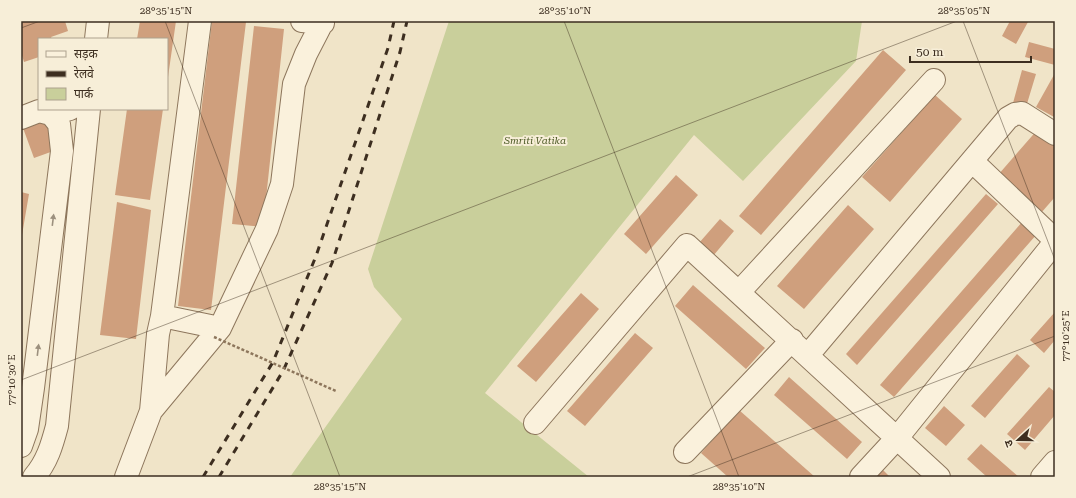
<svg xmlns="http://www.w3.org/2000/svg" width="1076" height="498" font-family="'Roboto Serif','Noto Sans Devanagari',serif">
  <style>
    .green { fill: #c9cf9b }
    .building { fill: #cf9f7d }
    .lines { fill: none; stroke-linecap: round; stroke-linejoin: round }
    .minor-casing { stroke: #8d765c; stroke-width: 24 }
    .minor { stroke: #faf1dc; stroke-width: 22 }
    .rail { stroke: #3d2e20; stroke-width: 3; stroke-dasharray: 7 7; stroke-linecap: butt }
    .path-bridge { stroke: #8d765c; stroke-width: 2.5; stroke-dasharray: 3 2; stroke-linecap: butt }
    .oneway { fill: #9c907e }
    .ticks { fill: none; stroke: #3d2e20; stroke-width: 1; stroke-opacity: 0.45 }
    .labels { text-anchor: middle; stroke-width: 4; stroke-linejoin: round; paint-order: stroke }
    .park-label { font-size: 10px; font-style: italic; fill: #4d5a26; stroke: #f7eed8 }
    .neatline { fill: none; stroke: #3d2e20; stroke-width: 1.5 }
    .ticks-label { font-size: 10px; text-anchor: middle; fill: #3d2e20 }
  </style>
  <rect width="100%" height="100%" fill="#f0e4c8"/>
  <!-- green -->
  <path class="green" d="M 449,21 L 862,21 L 856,61 L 743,181 L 694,135 L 485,393 L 589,477 L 290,477 L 402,319 L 374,287 L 368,269 Z"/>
  <!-- building -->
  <path class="building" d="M 21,21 L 65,21 L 68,31 L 51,37 L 52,39 L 39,39 L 39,57 L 24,62 L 21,52 Z
    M 140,21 L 176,21 L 168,77 L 167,39 L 137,39 Z
    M 212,21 L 246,22 L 211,310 L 178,306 Z
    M 1010,21 L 1028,22 L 1016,44 L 1002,36 Z
    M 254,26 L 284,29 L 263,227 L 232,224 Z
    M 1029,42 L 1055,49 L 1055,65 L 1025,57 Z
    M 883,50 L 906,70 L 761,235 L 739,216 Z
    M 1022,70 L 1036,74 L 1026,107 L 1013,103 Z
    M 1055,73 L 1055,116 L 1054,117 L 1036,107 Z
    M 935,95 L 962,119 L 890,202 L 862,177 Z
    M 127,109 L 163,109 L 150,200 L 115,195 Z
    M 48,119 L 59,149 L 34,158 L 23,128 Z
    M 1039,128 L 1055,142 L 1055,197 L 1041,213 L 998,175 Z
    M 676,175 L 698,195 L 646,254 L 624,234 Z
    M 21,192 L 29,194 L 22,235 L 21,235 Z
    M 986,194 L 998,204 L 857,365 L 846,354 Z
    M 117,202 L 151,210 L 136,339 L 100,335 Z
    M 848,205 L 874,229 L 804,309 L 777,286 Z
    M 720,219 L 734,231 L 713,256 L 699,243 Z
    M 1023,221 L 1037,234 L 894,397 L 880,385 Z
    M 693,285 L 765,348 L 746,369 L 675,306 Z
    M 581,293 L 599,309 L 536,382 L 517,366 Z
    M 1055,312 L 1055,340 L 1044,353 L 1030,340 Z
    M 635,333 L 653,348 L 585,426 L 567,411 Z
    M 1017,354 L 1030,366 L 985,418 L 971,406 Z
    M 789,377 L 862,442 L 847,459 L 774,395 Z
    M 1049,387 L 1055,392 L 1055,415 L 1025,450 L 1007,434 Z
    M 944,406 L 965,425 L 946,446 L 925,428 Z
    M 739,410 L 815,477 L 728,477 L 701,453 Z
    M 981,444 L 1019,477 L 987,477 L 967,459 Z
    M 882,469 L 890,477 L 875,477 Z"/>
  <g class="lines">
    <!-- minor casing -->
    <g class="minor-casing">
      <path id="minor" d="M 302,21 L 323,23
        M 96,39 L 98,21
        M 51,114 L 70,109
        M 21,118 L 39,111 L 51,114 L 59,124 L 62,151 L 33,388 L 27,429 L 21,446
        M 972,161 L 1055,240
        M 740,291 L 934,80
        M 162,316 L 200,21
        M 808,355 L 1008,118 L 1015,114 L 1022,113 L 1055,134
        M 151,411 L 158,334 L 162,316 L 220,328
        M 535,423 L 687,245 L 939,477
        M 685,452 L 792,340
        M 34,477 C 47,462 52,445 57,426 L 89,109
        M 126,477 L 151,411 L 220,328 L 267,229 L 282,184 L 294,84 L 306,54 L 323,21
        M 861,477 L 897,438 L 1055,242
        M 1042,477 L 1055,462"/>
    </g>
    <!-- minor -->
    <use href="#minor" class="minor"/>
    <!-- rail -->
    <path class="rail" d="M 203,477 L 273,362 L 316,256 L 388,48 L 394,21
      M 219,477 L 283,371 L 332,263 L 400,52 L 407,21"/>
    <!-- path-bridge -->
    <path class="path-bridge" d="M 214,337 L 336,391"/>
  </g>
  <!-- one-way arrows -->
  <defs><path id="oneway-solid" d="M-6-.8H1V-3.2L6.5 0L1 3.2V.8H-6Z"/></defs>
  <g class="oneway">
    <use href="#oneway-solid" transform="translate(53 220) rotate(-83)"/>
    <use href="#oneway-solid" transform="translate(38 350) rotate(-83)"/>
  </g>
  <!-- ticks -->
  <path class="ticks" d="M 165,21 L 340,477M 564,21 L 739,477M 963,21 L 1055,260M 21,28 L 40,21M 21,380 L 957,21M 687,477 L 1055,336"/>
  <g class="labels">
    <!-- park labels -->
    <g class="park-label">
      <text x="535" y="144">Smriti Vatika</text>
    </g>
  </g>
  <!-- border -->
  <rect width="1076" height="498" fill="none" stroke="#f7eed8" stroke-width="44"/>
  <!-- legend -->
  <rect x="38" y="38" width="130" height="72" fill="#f7eed8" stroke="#ada18e"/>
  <rect x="46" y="51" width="20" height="6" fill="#faf1dc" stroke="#ada18e"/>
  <text x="74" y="58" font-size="12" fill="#3d2e20">सड़क</text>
  <rect x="46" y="71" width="20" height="6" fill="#3d2e20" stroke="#ada18e"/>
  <text x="74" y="78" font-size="12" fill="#3d2e20">रेलवे</text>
  <rect x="46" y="88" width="20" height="12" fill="#c9cf9b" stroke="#ada18e"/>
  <text x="74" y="98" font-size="12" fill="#3d2e20">पार्क</text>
  <!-- north arrow -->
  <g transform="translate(1018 440) rotate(249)" stroke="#f7eed8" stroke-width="3" paint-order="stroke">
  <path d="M0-3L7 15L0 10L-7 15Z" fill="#3d2e20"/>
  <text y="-6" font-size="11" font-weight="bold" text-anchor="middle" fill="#3d2e20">उ</text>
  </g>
  <!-- scale -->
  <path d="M910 56v6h121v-6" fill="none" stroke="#3d2e20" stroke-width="2"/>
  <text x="916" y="56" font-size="12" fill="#3d2e20" stroke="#f7eed8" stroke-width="3" paint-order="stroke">50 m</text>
  <rect x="22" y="22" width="1032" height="454" class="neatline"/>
  <g class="ticks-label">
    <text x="166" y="14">28°35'15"N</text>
    <text x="565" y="14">28°35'10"N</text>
    <text x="964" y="14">28°35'05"N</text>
    <text transform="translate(1065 336) rotate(-90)" y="4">77°10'25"E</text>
    <text transform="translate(11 380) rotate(-90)" y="4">77°10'30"E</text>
    <text x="340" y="490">28°35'15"N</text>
    <text x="739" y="490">28°35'10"N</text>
  </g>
</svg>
